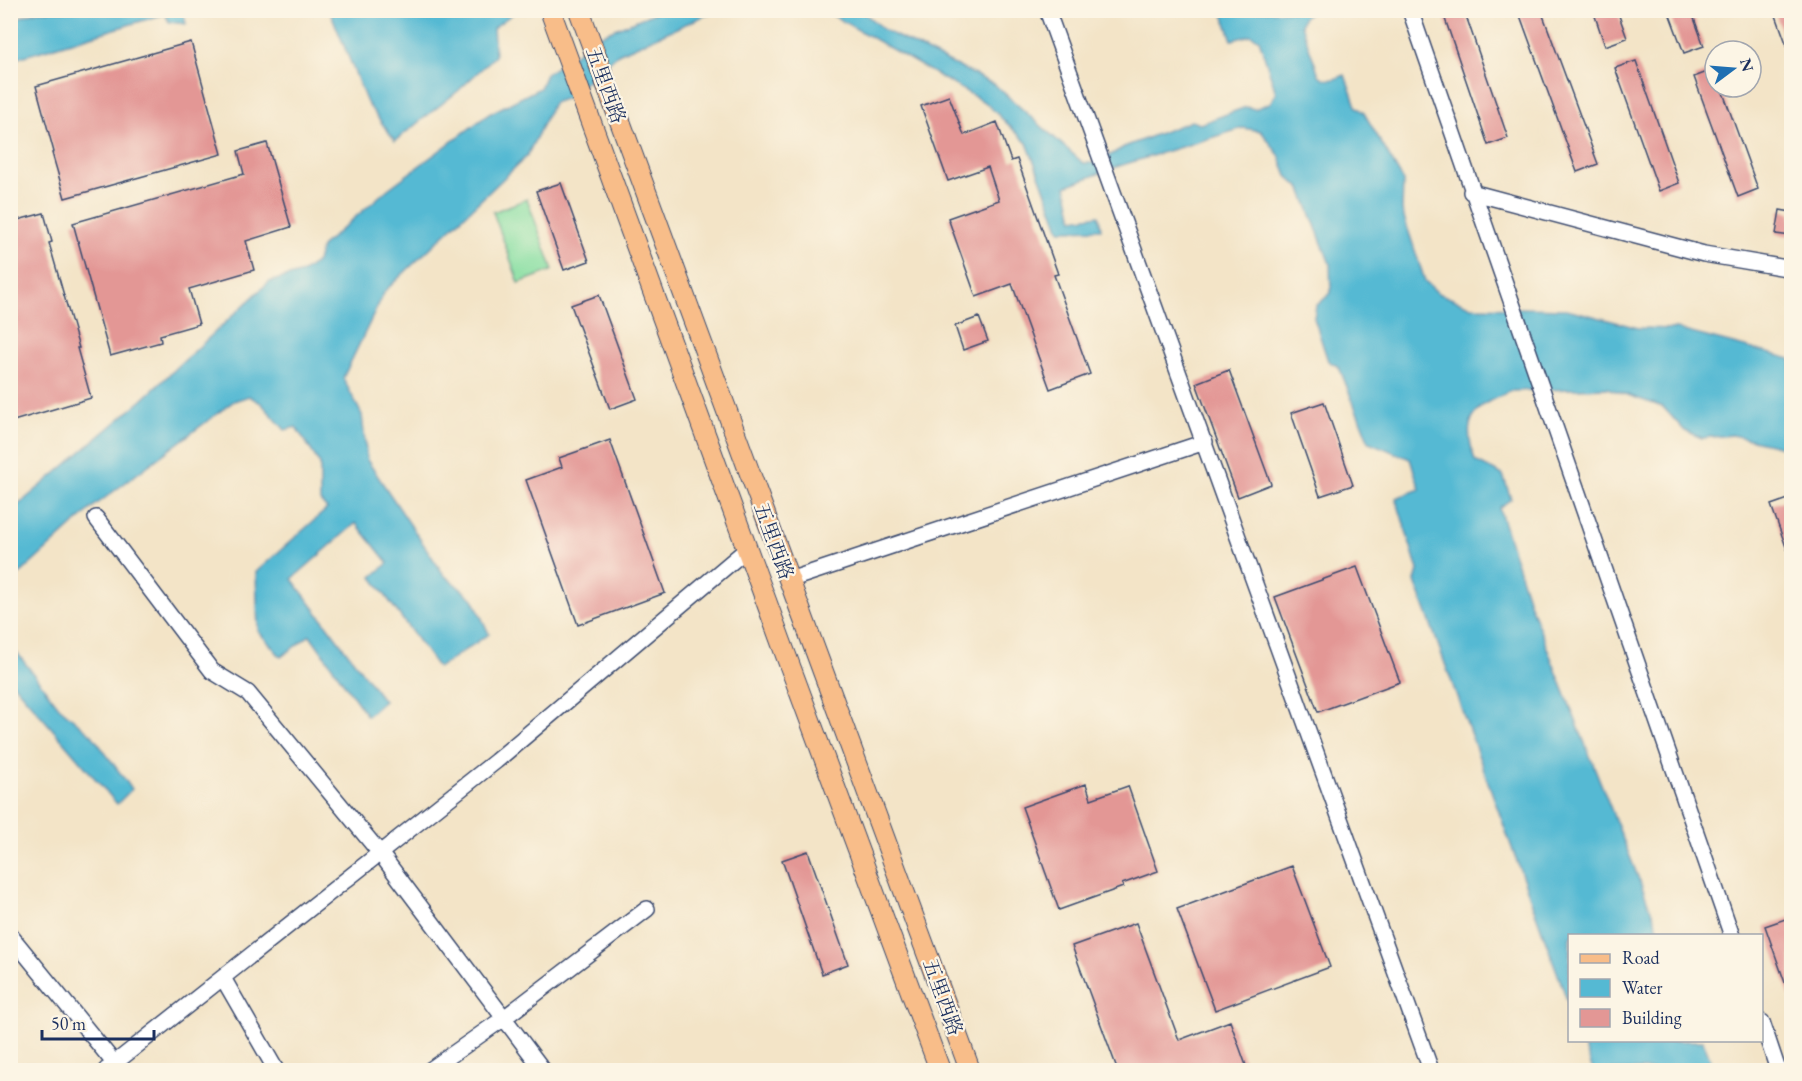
<svg xmlns="http://www.w3.org/2000/svg" width="1802" height="1081" font-family="'EB Garamond','Noto Serif SC',serif">
  <style>
    .green { fill: #88dfa3; stroke: #528780; stroke-width: 1.5 }
    .water { fill: #55b9d3; stroke: #387498; stroke-width: 1.5 }
    .building { fill: #e39795 }
    .lines { fill: none; stroke-linecap: round; stroke-linejoin: round }
    .minor-casing { stroke: #3b4a6e; stroke-width: 18 }
    .major-casing { stroke: #3b4a6e; stroke-width: 22 }
    .minor { stroke: #fff; stroke-width: 15 }
    .major { stroke: #f8bd89; stroke-width: 20 }
    .labels { text-anchor: middle; stroke-width: 4.5; stroke-linejoin: round; paint-order: stroke }
    .street-label { font-size: 20px; fill: #1b2f5e; stroke: #fcf5e5 }
  </style>
  <rect width="100%" height="100%" fill="#fcf5e5"/>
  <filter id="ink" filterUnits="userSpaceOnUse"><feTurbulence type="fractalNoise" baseFrequency=".0167" numOctaves="2"/><feDisplacementMap in="SourceGraphic" scale="12" xChannelSelector="R" yChannelSelector="G"/><feConvolveMatrix kernelMatrix="1 2 1 2 8 2 1 2 1" color-interpolation-filters="sRGB"/></filter>
  <filter id="wash" filterUnits="userSpaceOnUse"><feTurbulence type="fractalNoise" baseFrequency=".008" numOctaves="4" result="noise"/><feDisplacementMap in="SourceGraphic" scale="24" xChannelSelector="R" yChannelSelector="G"/><feGaussianBlur stdDeviation="1.35" result="paint"/><feColorMatrix in="noise" values="0 0 0 0 0 0 0 0 0 0 0 0 0 0 0 0 0 1.4 0 .05"/><feComposite in="paint" operator="in"/></filter>
  <g filter="url(#wash)">
    <rect width="100%" height="100%" fill="#f3e4c7"/>
    <!-- green -->
    <path class="green" d="M 527,199 L 553,270 L 519,283 L 493,212 Z"/>
    <!-- water -->
    <path class="water" d="M 183,10 L 186,24 L 169,22 L 165,14 L 11,60 L 11,20 L 38,11 Z
      M 514,10 L 515,12 L 493,28 L 495,56 L 458,91 L 395,141 L 367,103 L 330,11 Z
      M 659,11 L 715,11 L 618,54 L 567,98 L 553,103 L 527,156 L 385,291 L 343,378 L 362,415 L 367,460 L 444,575 L 473,599 L 489,634 L 438,668 L 372,577 L 388,563 L 356,523 L 292,579 L 384,701 L 367,716 L 310,635 L 281,657 L 258,631 L 256,572 L 327,509 L 320,501 L 320,464 L 296,427 L 285,430 L 261,403 L 249,396 L 234,401 L 93,507 L 11,582 L 11,511 L 142,400 L 269,282 L 303,272 L 317,262 L 321,247 L 388,189 L 489,114 L 540,88 L 546,74 L 605,33 Z
      M 825,11 L 862,11 L 884,30 L 995,85 L 1083,163 L 1097,163 L 1124,147 L 1191,121 L 1200,124 L 1246,107 L 1255,109 L 1270,103 L 1276,93 L 1259,39 L 1251,35 L 1232,40 L 1222,11 L 1315,11 C 1306,13 1303,16 1301,25 L 1319,75 C 1329,83 1334,79 1345,75 L 1356,106 L 1364,113 L 1403,180 L 1402,211 L 1425,281 L 1438,293 L 1472,307 L 1567,309 L 1638,328 L 1676,329 L 1791,359 L 1791,449 L 1732,435 L 1702,438 L 1685,431 L 1663,407 L 1607,388 L 1509,391 C 1502,396 1495,398 1488,402 C 1463,417 1468,438 1475,461 L 1503,475 L 1511,499 L 1499,508 L 1530,605 L 1661,935 L 1570,936 L 1569,1005 L 1415,581 L 1418,570 L 1396,498 L 1420,489 L 1410,459 L 1369,442 L 1339,367 L 1328,361 L 1314,318 L 1316,306 L 1331,293 L 1330,264 L 1301,189 L 1287,176 L 1279,155 L 1261,131 L 1243,128 L 1119,166 L 1066,186 L 1073,219 L 1099,215 L 1101,229 L 1060,230 L 1027,143 L 986,103 Z
      M 11,645 L 59,707 L 92,735 L 132,789 L 117,804 L 11,681 Z
      M 1582,1041 L 1703,1041 L 1715,1070 L 1593,1070 Z"/>
    <g id="blocks">
      <!-- building -->
      <path class="building" d="M 1442,10 L 1464,10 L 1508,138 L 1488,145 Z
        M 1518,10 L 1541,10 L 1598,164 L 1577,172 Z
        M 1593,10 L 1617,10 L 1627,38 L 1605,46 Z
        M 1668,10 L 1691,10 L 1704,46 L 1684,53 Z
        M 1774,10 L 1791,10 L 1791,54 L 1790,54 Z
        M 191,42 L 222,154 L 65,198 L 52,153 L 54,152 L 36,86 Z
        M 1636,61 L 1679,183 L 1659,191 L 1615,68 Z
        M 1715,69 L 1715,87 L 1721,87 L 1758,189 L 1738,197 L 1694,77 Z
        M 949,96 L 964,135 L 997,122 L 1011,161 L 1017,159 L 1058,274 L 1054,275 L 1090,374 L 1050,389 L 1012,284 L 976,297 L 948,218 L 999,200 L 988,167 L 948,181 L 921,106 Z
        M 267,143 L 291,227 L 246,241 L 254,270 L 189,289 L 199,324 L 160,335 L 161,342 L 110,356 L 73,223 L 244,174 L 238,151 Z
        M 561,183 L 589,261 L 564,270 L 536,191 Z
        M 1780,210 L 1791,212 L 1791,236 L 1776,234 Z
        M 44,213 L 52,242 L 49,243 L 79,348 L 77,348 L 91,398 L 10,422 L 10,222 Z
        M 599,295 L 637,399 L 610,409 L 571,305 Z
        M 979,317 L 988,341 L 963,350 L 955,326 Z
        M 1229,370 L 1271,484 L 1238,497 L 1196,383 Z
        M 1324,402 L 1353,485 L 1320,496 L 1291,413 Z
        M 610,440 L 665,593 L 578,625 L 526,480 L 562,467 L 559,458 Z
        M 1791,498 L 1791,557 L 1790,558 L 1771,505 Z
        M 1357,567 L 1400,682 L 1318,712 L 1275,597 Z
        M 1086,784 L 1091,799 L 1128,786 L 1158,871 L 1122,884 L 1123,887 L 1059,910 L 1022,807 Z
        M 808,851 L 848,964 L 822,974 L 782,860 Z
        M 1292,866 L 1330,967 L 1215,1010 L 1177,909 Z
        M 1791,917 L 1791,997 L 1790,997 L 1765,926 Z
        M 1136,923 L 1179,1040 L 1230,1021 L 1248,1071 L 1118,1071 L 1072,946 Z"/>
    </g>
  </g>
  <g filter="url(#ink)">
    <use href="#blocks" fill-opacity="0" stroke="#3b4a6e" stroke-width="1.5"/>
    <g class="lines">
      <!-- minor casing -->
      <g class="minor-casing">
        <path id="minor" d="M 1047,10 C 1177,363 1302,717 1431,1070
          M 1410,10 L 1732,936
          M 1471,192 L 1704,254 L 1792,269
          M 96,518 L 212,671 L 248,693 L 380,853 L 543,1070
          M 789,580 L 1205,442
          M 10,935 L 115,1064
          M 223,978 L 276,1070
          M 1762,1022 L 1778,1070
          M 106,1070 L 496,761 L 747,549
          M 430,1070 L 504,1018 L 647,909"/>
      </g>
      <!-- major casing -->
      <g class="major-casing">
        <path id="major" d="M 550,10 L 784,650 L 940,1070
          M 579,10 L 970,1070"/>
      </g>
      <!-- minor -->
      <use href="#minor" class="minor"/>
      <!-- major -->
      <use href="#major" class="major"/>
    </g>
  </g>
  <g class="labels">
    <!-- street labels -->
    <g class="street-label">
      <text transform="translate(606 85) rotate(70)" y="7">五里西路</text>
      <text transform="translate(774 541) rotate(70)" y="7">五里西路</text>
      <text transform="translate(943 997) rotate(70)" y="7">五里西路</text>
    </g>
  </g>
  <!-- margin -->
  <rect width="1802" height="1081" fill="none" stroke="#fcf5e5" stroke-width="36"/>
  <!-- legend -->
  <rect x="1568" y="934" width="195" height="108" fill="#fcf5e5" stroke="#a2a6af" stroke-width="1.5"/>
  <rect x="1580" y="954" width="30" height="9" fill="#f8bd89" stroke="#a2a6af" stroke-width="1.5"/>
  <text x="1622" y="964" font-size="18" fill="#1b2f5e">Road</text>
  <rect x="1580" y="979" width="30" height="18" fill="#55b9d3" stroke="#a2a6af" stroke-width="1.5"/>
  <text x="1622" y="994" font-size="18" fill="#1b2f5e">Water</text>
  <rect x="1580" y="1009" width="30" height="18" fill="#e39795" stroke="#a2a6af" stroke-width="1.5"/>
  <text x="1622" y="1024" font-size="18" fill="#1b2f5e">Building</text>
  <!-- north arrow -->
  <g transform="translate(1733 69) rotate(74)"><circle r="28" fill="#fcf5e5" stroke="#a2a6af" stroke-width="1.5"/>
  <path d="M0-4.5L10 22L0 15L-10 22Z" fill="#1f6fb2"/>
  <text y="-9" font-size="16" font-weight="bold" text-anchor="middle" fill="#1b2f5e">N</text>
  </g>
  <!-- scale -->
  <path d="M42 1030v9h112v-9" fill="none" stroke="#1b2f5e" stroke-width="3"/>
  <text x="51" y="1030" font-size="18" fill="#1b2f5e" stroke="#fcf5e5" stroke-width="4.5" paint-order="stroke">50 m</text>
</svg>
